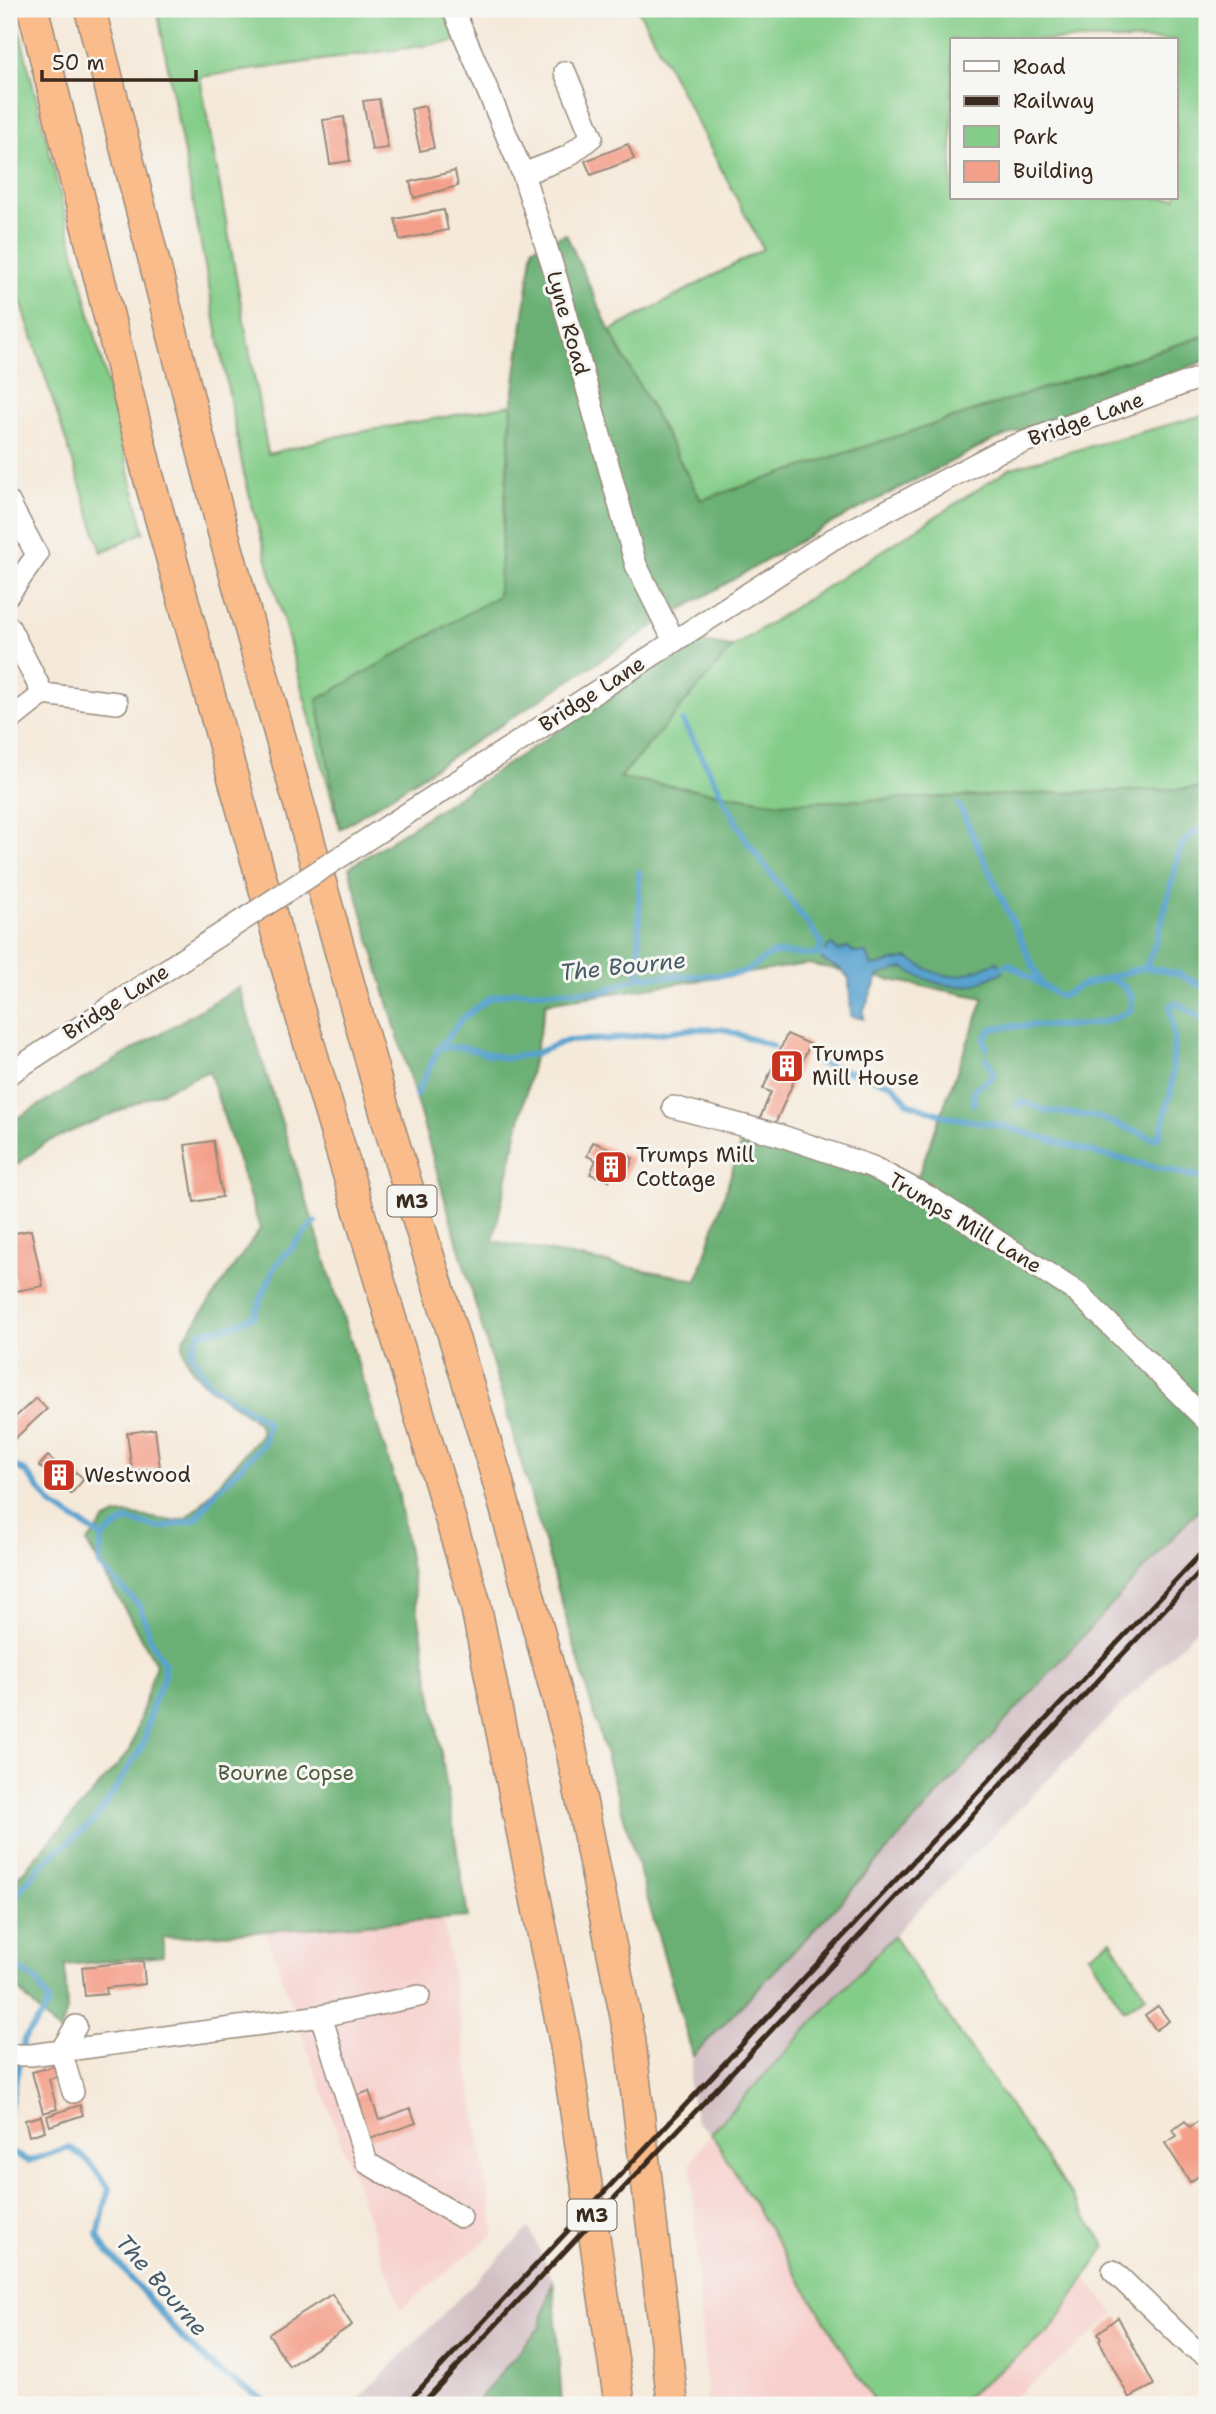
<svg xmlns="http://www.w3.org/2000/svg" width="1216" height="2414" font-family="'Shantell Sans',sans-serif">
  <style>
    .built { fill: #f7d0cd }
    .industrial { fill: #d2bec3 }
    .green { fill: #84cd89; stroke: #607c54; stroke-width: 2; fill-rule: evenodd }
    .forest { fill: #6bb075; stroke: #536d4a; stroke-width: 2; fill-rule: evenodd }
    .water { fill: #58a2cf; stroke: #4a6676; stroke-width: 2 }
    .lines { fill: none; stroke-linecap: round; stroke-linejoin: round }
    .stream { stroke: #58a2cf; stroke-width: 6 }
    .building { fill: #f49f89 }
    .minor-casing { stroke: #988a7c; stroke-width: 24 }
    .highway-casing { stroke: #988a7c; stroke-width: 33 }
    .minor { stroke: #fff; stroke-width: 21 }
    .highway { stroke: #fabc8b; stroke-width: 30 }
    .rail { stroke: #3b2a1e; stroke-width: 5 }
    .minor-bridge-casing { stroke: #988a7c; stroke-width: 24; stroke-linecap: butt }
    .minor-bridge { stroke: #fff; stroke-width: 21 }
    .labels { text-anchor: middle; stroke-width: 6; stroke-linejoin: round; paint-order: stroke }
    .shield { fill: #f6f6f2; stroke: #73675e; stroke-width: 2 }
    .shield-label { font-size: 19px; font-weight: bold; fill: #3b2a1e }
    .street-label { font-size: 21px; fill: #3b2a1e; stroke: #f6f6f2 }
    .poi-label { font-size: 21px; fill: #3b2a1e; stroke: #f6f6f2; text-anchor: start }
    .park-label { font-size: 21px; fill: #515b3e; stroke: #f6f6f2 }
    .water-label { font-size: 23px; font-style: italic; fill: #475a65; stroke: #f6f6f2 }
  </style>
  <rect width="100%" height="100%" fill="#f6f6f2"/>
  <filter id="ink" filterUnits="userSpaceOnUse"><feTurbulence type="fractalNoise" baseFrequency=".0143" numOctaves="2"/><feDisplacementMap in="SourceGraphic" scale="14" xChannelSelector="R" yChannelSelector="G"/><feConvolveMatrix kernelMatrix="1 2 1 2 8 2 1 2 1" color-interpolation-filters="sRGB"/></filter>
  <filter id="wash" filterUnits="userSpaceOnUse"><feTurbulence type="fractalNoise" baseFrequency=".00686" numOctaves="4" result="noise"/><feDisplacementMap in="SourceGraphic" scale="28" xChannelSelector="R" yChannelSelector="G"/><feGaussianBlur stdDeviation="1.57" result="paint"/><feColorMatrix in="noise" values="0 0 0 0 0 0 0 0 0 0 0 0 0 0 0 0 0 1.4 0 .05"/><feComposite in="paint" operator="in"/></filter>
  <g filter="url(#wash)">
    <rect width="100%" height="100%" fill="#f5e9d9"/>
    <!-- built -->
    <path class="built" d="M 443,1919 L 495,2233 L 401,2309 L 265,1931 Z
      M 711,2133 L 876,2405 L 707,2405 L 691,2163 Z
      M 1085,2277 L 1116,2315 L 1005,2405 L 955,2405 L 1050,2331 Z"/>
    <!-- industrial -->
    <path class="industrial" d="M 1207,1500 L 1207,1619 L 893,1936 L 711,2133 L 696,2122 L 689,2084 L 693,2056 L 836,1907 Z
      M 529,2228 L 553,2279 L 540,2327 L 474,2405 L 352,2405 Z"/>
    <!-- green -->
    <path class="green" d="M 9,9 L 14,9 L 144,532 L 102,552 L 9,265 Z
      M 157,9 L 442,9 L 458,41 L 200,77 L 268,454 L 343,435 L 512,405 L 498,596 L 317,700 L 340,829 L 244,475 Z
      M 638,9 L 1207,9 L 1207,335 L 701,500 L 610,331 L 763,249 ZM 952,40 L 1176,40 L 1176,198 L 952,198 Z
      M 1207,414 L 1207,788 L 779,803 L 619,778 L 733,647 L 1011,468 Z
      M 893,1936 L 1106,2246 L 1050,2331 L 955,2405 L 876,2405 L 711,2133 Z
      M 1111,1940 L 1146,1996 L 1124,2010 L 1089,1955 Z"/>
    <!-- forest -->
    <path class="forest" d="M 566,234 L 610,331 L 701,500 L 1207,335 L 1207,360 L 989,442 L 826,526 L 663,620 L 340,829 L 317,700 L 498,596 L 512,405 L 533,247 Z
      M 695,641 L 733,647 L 620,778 L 779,803 L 1207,788 L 1207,1500 L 836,1907 L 693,2056 L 349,868 ZM 808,964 L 984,998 L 915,1184 L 743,1137 L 697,1280 L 493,1241 L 546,1003 Z
      M 239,987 L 398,1491 L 468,1917 L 163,1938 L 163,1956 L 65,1965 L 67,2010 L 60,2033 L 9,1980 L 9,1880 L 20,1875 L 130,1751 L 156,1664 L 87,1543 L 104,1521 L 116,1515 L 127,1514 L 173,1521 L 186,1518 L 200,1506 L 261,1434 L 259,1424 C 232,1397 183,1384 183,1340 L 260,1229 L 209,1071 L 45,1143 L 9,1171 L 9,1123 Z
      M 553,2279 L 562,2405 L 474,2405 L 540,2327 Z"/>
    <!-- water -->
    <path class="water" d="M 832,945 L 838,951 L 848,947 L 855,953 L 867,953 L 872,966 L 908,958 C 948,983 955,979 997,962 L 1003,972 C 992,976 982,983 971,985 C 950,990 921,979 904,968 L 879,975 L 864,1009 L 864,1019 L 851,1016 L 849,979 L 842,970 L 822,960 L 828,946 Z"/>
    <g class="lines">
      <!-- stream -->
      <path class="stream" d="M 683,721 L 746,840 L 822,943 L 819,955
        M 959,805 L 1040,981
        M 639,872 L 639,977
        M 1146,967 L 1179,974 L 1207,989
        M 995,970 L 1009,964 L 1061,997 L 1082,985 L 1146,967 L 1158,936 L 1181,845 L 1195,832 L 1207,827
        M 439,1048 L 462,1047 L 505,1058 L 534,1054 L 565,1041 L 610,1039 L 692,1029 L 722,1029 L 773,1046
        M 987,1048 L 984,1039 L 991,1029 C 1038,1019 1088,1037 1131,1010 L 1132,997 L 1123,986 L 1107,977
        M 816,1062 L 892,1084 L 908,1103 L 948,1117 L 999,1125 L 1103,1155 L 1207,1179
        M 416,1095 L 439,1048 L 463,1018 L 490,998 L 513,992 L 604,991 L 639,977 L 729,975 L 745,972 L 773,953 L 830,955
        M 974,1104 L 974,1089 L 994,1076 L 987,1058
        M 1016,1107 L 1021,1101 L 1047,1111 L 1098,1117 L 1155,1139 L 1160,1135 L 1172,1086 L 1174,1036 L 1170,1006 L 1177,1003 L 1201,1018 L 1207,1016
        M 9,1463 L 26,1472 L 51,1504 L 102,1537
        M 102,1537 L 126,1520 L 162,1528 L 196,1519 L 214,1494 L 264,1443 L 267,1422 L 208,1383 L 191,1353 L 199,1333 L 232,1326 L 254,1316 L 275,1266 L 315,1222
        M 9,1903 L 43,1863 L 94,1821 L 106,1804 L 143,1745 L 153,1702 L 164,1678 L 164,1663 L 151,1640 L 140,1606 L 99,1565 L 102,1537
        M 9,1963 L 36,1980 L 48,2000 L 46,2010 L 24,2039 L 9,2111
        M 9,2152 L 29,2161 L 69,2147 L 89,2162 L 109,2188 L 98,2235 L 103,2246 L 185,2341 L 219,2372 L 272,2405"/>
    </g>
    <g id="blocks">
      <!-- building -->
      <path class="building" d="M 379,99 L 388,148 L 372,150 L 363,101 Z
        M 425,106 L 434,148 L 420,151 L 411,109 Z
        M 344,117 L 350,161 L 330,164 L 323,120 Z
        M 628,144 L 634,159 L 591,175 L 585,161 Z
        M 455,171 L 458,186 L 414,198 L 410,182 Z
        M 444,210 L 448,230 L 400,240 L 395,219 Z
        M 787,1034 L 810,1044 L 775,1124 L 760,1118 L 771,1092 L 763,1089 Z
        M 213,1141 L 222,1197 L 194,1202 L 185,1145 Z
        M 593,1142 L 633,1158 L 625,1179 L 612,1174 L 609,1181 L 590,1174 L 596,1160 L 587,1156 Z
        M 31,1230 L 43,1286 L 16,1291 L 9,1254 L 9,1234 Z
        M 36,1398 L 47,1409 L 9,1444 L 9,1423 Z
        M 155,1429 L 160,1468 L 132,1471 L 127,1433 Z
        M 48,1456 L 71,1477 L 76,1472 L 84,1479 L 71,1494 L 39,1466 Z
        M 143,1961 L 145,1984 L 106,1988 L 107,1994 L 85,1996 L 82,1967 Z
        M 1158,2006 L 1169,2021 L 1156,2030 L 1145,2015 Z
        M 58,2065 L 61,2076 L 49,2079 L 57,2109 L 43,2113 L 32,2072 Z
        M 369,2091 L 379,2120 L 410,2108 L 416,2123 L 367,2140 L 352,2097 Z
        M 80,2105 L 83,2115 L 50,2126 L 47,2116 Z
        M 41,2116 L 45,2131 L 29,2136 L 25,2120 Z
        M 1204,2117 L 1207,2122 L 1207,2175 L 1202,2178 L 1200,2175 L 1190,2182 L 1165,2143 L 1177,2136 L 1173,2130 L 1185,2121 L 1190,2127 Z
        M 332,2294 L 352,2325 L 289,2366 L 269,2334 Z
        M 1118,2317 L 1154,2385 L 1129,2398 L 1099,2340 L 1101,2338 L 1098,2333 Z"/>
    </g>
  </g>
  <g filter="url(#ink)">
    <use href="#blocks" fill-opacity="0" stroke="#988a7c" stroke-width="2"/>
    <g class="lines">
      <!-- minor casing -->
      <g class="minor-casing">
        <path id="minor" d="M 453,9 L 523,174 L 557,280 L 636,565 L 674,641
          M 523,174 L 567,157 L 592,137 L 565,72
          M 9,502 L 37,555 L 9,594
          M 9,627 L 43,694
          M 9,721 L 43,694 L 117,703
          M 391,824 L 833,539 L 1000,451 L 1207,375
          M 9,1074 L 204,945
          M 673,1107 L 779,1135 L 870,1166 L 931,1198 L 1078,1293 L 1207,1421
          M 321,2016 L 367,2163 L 461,2217
          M 9,2055 L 31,2055 L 321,2016 L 419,1996
          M 73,2092 L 61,2051 L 76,2026
          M 1113,2271 L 1191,2346 L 1207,2355"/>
      </g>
      <!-- highway casing -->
      <g class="highway-casing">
        <path id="highway" d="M 33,9 L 148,475 L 282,952 L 475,1602 L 565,2043 L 620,2405
          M 90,9 L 223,532 L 388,1123 L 496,1475 L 570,1744 L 630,2039 L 673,2405"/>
      </g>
      <!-- minor -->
      <use href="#minor" class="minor"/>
      <!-- highway -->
      <use href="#highway" class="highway"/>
      <!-- rail -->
      <path class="rail" d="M 405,2405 L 1207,1547
        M 421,2405 L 1207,1564"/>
      <!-- minor-bridge casing -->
      <g class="minor-bridge-casing">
        <path id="minor-bridge" d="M 204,945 L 391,824"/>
      </g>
      <!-- minor-bridge -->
      <use href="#minor-bridge" class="minor-bridge"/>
    </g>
  </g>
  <!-- icons -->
  <defs>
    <g id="building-square" transform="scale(1.75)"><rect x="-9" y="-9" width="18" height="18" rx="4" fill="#c8321e" stroke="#f6f6f2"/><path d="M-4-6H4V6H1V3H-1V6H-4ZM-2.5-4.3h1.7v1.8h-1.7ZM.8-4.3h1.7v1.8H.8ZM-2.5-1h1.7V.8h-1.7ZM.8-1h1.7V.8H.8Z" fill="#fff"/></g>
  </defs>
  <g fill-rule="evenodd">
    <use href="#building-square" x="787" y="1066"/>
    <use href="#building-square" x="611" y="1167"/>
    <use href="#building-square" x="59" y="1475"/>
  </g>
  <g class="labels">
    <!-- shield labels -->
    <g class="shield">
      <rect x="387.5" y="1185.5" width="49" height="31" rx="5"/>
      <rect x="567.5" y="2199.5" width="49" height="31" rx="5"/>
    </g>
    <g class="shield-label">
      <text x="412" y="1208">M3</text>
      <text x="592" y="2222">M3</text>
    </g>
    <!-- street labels -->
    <g class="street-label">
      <text transform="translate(568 323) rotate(74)" y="7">Lyne Road</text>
      <text transform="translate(1086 419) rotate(-20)" y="7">Bridge Lane</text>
      <text transform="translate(592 694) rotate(-33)" y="7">Bridge Lane</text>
      <text transform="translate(116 1002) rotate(-33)" y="7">Bridge Lane</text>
      <text transform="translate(965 1223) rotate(31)" y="7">Trumps Mill Lane</text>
    </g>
    <!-- poi labels -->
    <g class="poi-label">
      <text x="812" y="1061">Trumps<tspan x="812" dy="24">Mill House</tspan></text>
      <text x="636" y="1162">Trumps Mill<tspan x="636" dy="24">Cottage</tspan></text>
      <text x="84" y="1482">Westwood</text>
    </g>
    <!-- park labels -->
    <g class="park-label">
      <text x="286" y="1780">Bourne Copse</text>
    </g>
    <!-- water labels -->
    <g class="water-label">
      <text transform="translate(623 966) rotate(-6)" y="8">The Bourne</text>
      <text transform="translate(162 2285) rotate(49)" y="8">The Bourne</text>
    </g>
  </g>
  <!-- margin -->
  <rect width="1216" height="2414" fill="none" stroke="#f6f6f2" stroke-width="35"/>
  <!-- legend -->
  <rect x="950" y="38" width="228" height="161" fill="#f6f6f2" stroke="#aba49d" stroke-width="2"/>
  <rect x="964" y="61" width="35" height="10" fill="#ffffff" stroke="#aba49d" stroke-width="2"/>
  <text x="1013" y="74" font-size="21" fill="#3b2a1e">Road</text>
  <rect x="964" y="96" width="35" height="10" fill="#3b2a1e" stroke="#aba49d" stroke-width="2"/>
  <text x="1013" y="108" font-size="21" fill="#3b2a1e">Railway</text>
  <rect x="964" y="126" width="35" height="21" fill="#84cd89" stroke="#aba49d" stroke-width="2"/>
  <text x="1013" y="144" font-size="21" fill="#3b2a1e">Park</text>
  <rect x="964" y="161" width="35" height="21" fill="#f49f89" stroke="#aba49d" stroke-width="2"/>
  <text x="1013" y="178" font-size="21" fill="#3b2a1e">Building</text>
  <!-- scale -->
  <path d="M42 70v10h154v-10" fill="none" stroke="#3b2a1e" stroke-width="3.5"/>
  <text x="52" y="70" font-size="21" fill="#3b2a1e" stroke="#f6f6f2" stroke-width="5" paint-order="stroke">50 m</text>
</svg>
